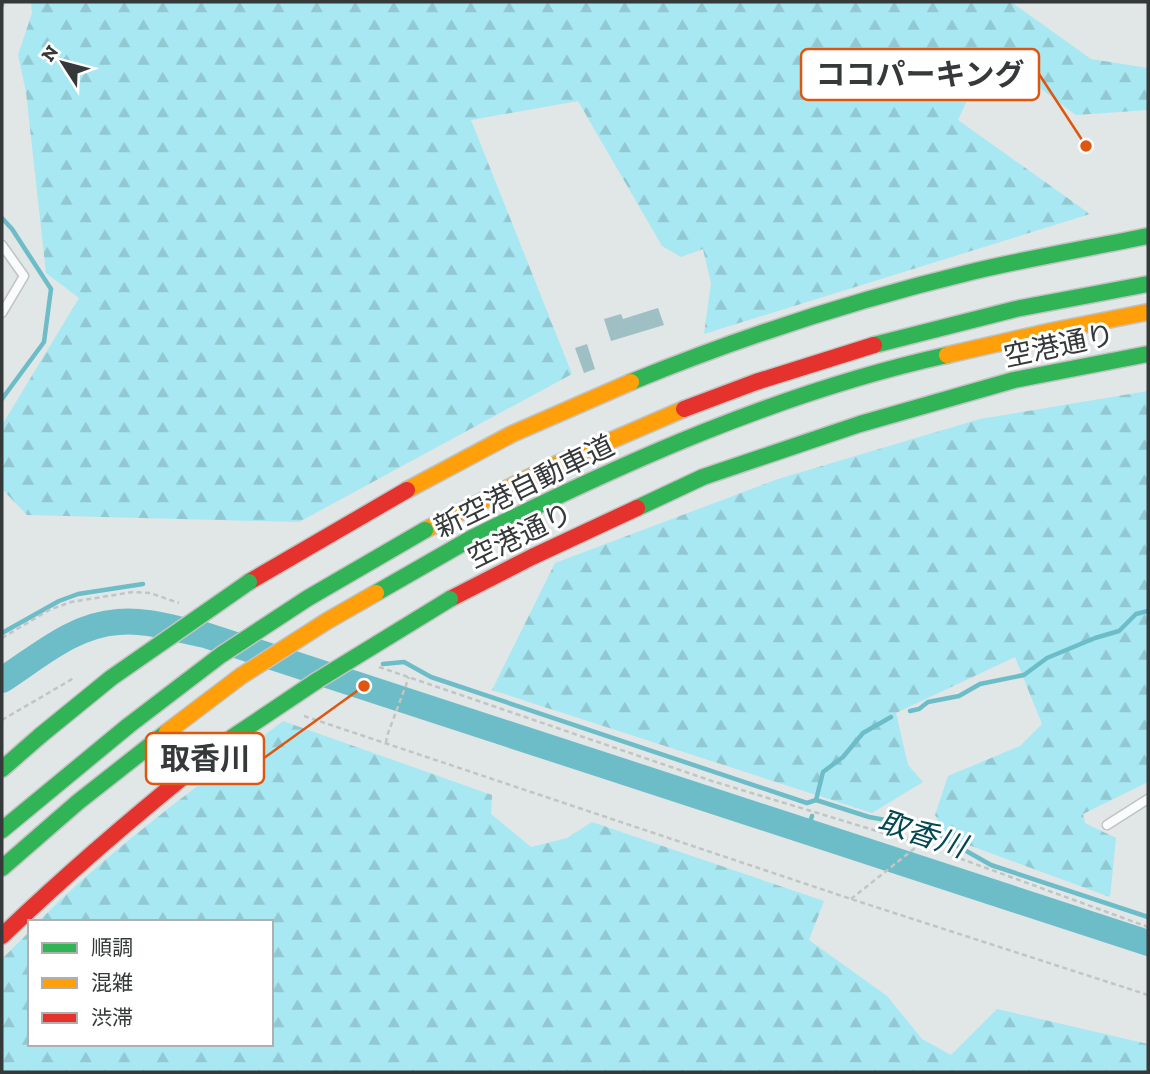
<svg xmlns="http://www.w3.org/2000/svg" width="1150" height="1074" font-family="'Zilla Slab','Noto Sans JP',serif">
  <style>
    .forest { fill: url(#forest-firs) }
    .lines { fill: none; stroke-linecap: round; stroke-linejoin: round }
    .stream { stroke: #6dbdc9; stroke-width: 4.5 }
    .river { stroke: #6dbdc9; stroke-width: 26 }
    .building { fill: #9ebfc3 }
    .lane-casing { stroke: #bfc3c3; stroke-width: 11 }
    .fast-casing { stroke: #c1c3c3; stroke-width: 19 }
    .slow-casing { stroke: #c1c3c3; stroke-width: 19 }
    .jam-casing { stroke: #c1c3c3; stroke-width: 19 }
    .path { stroke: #c3c4c4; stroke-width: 2.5; stroke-dasharray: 5 3.5; stroke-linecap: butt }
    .lane { stroke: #fafbfb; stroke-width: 8 }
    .fast { stroke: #30b455; stroke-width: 16 }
    .slow { stroke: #ff9f0a; stroke-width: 16 }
    .jam { stroke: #e5322d; stroke-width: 16 }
    .fast-bridge-casing { stroke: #c1c3c3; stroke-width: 19; stroke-linecap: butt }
    .slow-bridge-casing { stroke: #c1c3c3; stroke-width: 19; stroke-linecap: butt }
    .fast-bridge { stroke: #30b455; stroke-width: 16 }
    .slow-bridge { stroke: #ff9f0a; stroke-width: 16 }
    .labels { text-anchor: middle; stroke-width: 6; stroke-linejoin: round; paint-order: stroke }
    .street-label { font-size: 28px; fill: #353939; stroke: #fff }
    .water-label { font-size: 30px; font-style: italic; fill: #024851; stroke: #fff }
    .leader { fill: none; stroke: #df570e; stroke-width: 2.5 }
    .callout-dot { fill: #df570e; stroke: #fff; stroke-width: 2.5 }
    .callout { fill: #fff; stroke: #df570e; stroke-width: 2.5 }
    .callout-label { font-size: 30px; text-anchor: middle; font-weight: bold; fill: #353939 }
  </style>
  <defs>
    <pattern id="forest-firs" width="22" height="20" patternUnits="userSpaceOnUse" patternTransform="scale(1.75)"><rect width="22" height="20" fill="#a8e8f3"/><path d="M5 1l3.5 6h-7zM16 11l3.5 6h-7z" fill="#91c8d1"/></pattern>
  </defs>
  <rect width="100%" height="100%" fill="#e1e6e6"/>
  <!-- forest -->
  <path class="forest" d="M 31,2 L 1011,2 L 1091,59 L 1148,68 L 1148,110 L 1076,115 L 990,51 L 958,120 L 1090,214 L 704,334 L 711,283 L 703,249 L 681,257 L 662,246 L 578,101 L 471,120 L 572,374 L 299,522 L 27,515 L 2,489 L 2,425 L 79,298 L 46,273 L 26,92 L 18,55 L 32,13 Z
    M 1148,391 L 1148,782 L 1083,814 L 1085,823 L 1116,838 L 1110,897 L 947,837 L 935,815 L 948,776 L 1020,746 L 1042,724 L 1015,657 L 896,713 L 908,765 L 923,782 L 872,813 L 492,690 L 555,563 L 778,479 L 980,419 Z
    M 283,721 L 492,795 L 491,814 L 531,847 L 567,838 L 592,822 L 824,901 L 809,940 L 887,996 L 922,1039 L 951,1055 L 997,1009 L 1148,1044 L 1148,1072 L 2,1072 L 2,959 L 30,931 L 30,1044 L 271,1044 L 271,922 L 38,922 C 112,847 200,785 283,721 Z"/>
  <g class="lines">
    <!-- stream -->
    <path class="stream" d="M 2,5 L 2,2
      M 2,218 L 12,229 L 51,289 L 44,342 L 2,399
      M 2,633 L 59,601 L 78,594 L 143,584
      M 383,664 L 404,662 L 431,677 L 807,803 L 816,800 L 869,817 L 924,827 L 991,865 L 1148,917
      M 2,675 L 4,679
      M 910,711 L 919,709 L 928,702 L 959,696 L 980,684 L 1024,675 L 1047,658 L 1095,638 L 1119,631 L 1136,614 L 1148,611
      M 816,800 L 823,772 L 843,757 L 863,733 L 891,717
      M 807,831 L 812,816"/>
    <!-- river -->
    <path class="river" d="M 2,680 C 38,657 73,625 118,622 C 147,619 177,630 205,635 L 1148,943"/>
  </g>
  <!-- building -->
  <path class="building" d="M 658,308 L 664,325 L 611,341 L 604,319 L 621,314 L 623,319 Z
    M 587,344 L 595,369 L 584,373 L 575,348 Z"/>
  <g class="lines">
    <!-- lane casing -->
    <g class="lane-casing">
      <path id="lane" d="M 2,245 L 24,276 L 2,313
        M 1107,825 L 1148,799"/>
    </g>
    <!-- fast casing -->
    <g class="fast-casing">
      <path id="fast" d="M 874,345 L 1016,309 L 1148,284
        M 631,382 C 741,337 855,300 971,272 C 1029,258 1089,248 1148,236
        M 637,508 L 703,477 L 860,424 L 1014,380 L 1148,354
        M 472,538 C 624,462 780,392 947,355
        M 2,769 L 41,735
        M 2,830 L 128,726
        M 2,868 L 78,802 L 167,732"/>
    </g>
    <!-- slow casing -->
    <g class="slow-casing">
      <path id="slow" d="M 947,355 L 1052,331 L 1148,312
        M 407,490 L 512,434 L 631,382
        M 425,530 L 552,466 L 684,409"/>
    </g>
    <!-- jam casing -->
    <g class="jam-casing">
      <path id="jam" d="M 684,409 L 756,382 L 874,345
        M 249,582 L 407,490
        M 450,599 L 532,557 L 637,508
        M 2,936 C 76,865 153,800 233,737"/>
    </g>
    <!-- path -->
    <path class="path" d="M 2,638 L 49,610 L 71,602 L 133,592 L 150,593 L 179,603
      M 379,667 L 712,781 L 923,845 L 1148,927
      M 304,716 L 851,899 L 1148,995
      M 2,720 L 74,678
      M 386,743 L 387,736 L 409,677
      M 851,899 L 915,848 L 921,846"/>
    <!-- lane -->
    <use href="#lane" class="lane"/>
    <!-- fast -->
    <use href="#fast" class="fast"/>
    <!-- slow -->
    <use href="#slow" class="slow"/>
    <!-- jam -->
    <use href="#jam" class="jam"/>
    <!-- fast-bridge casing -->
    <g class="fast-bridge-casing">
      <path id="fast-bridge" d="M 376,593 L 472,538
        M 128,726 L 221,655 L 308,598 L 425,530
        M 41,735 L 111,678 L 249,582
        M 233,737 L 318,680 L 450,599"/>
    </g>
    <!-- slow-bridge casing -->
    <g class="slow-bridge-casing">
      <path id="slow-bridge" d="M 167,732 L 241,676 L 327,621 L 376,593"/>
    </g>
    <!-- fast-bridge -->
    <use href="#fast-bridge" class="fast-bridge"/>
    <!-- slow-bridge -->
    <use href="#slow-bridge" class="slow-bridge"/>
  </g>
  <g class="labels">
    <!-- street labels -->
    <g class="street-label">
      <text transform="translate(1059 345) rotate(-12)" y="10">空港通り</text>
      <text transform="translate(524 486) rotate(-26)" y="10">新空港自動車道</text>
      <text transform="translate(520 535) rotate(-26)" y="10">空港通り</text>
    </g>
    <!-- water labels -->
    <g class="water-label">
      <text transform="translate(922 834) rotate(18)" y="10">取香川</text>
    </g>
  </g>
  <!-- callouts -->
  <path class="leader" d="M1086 146L1039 74M364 686L264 758"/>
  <g class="callout-dot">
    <circle cx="1086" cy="146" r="7"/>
    <circle cx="364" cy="686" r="7"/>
  </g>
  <g class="callout">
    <rect x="801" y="49" width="238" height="51" rx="7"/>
    <rect x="146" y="733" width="118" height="51" rx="7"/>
  </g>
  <g class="callout-label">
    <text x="920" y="85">ココパーキング</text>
    <text x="205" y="769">取香川</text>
  </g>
  <!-- border -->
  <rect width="1150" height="1074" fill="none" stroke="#353939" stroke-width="7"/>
  <!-- legend -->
  <rect x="28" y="920" width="245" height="126" fill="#ffffff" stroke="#aeb0b0" stroke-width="2"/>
  <rect x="42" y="943" width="35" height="10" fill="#30b455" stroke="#aeb0b0" stroke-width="2"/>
  <text x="91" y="955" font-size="21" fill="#353939">順調</text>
  <rect x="42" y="978" width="35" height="10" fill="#ff9f0a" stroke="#aeb0b0" stroke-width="2"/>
  <text x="91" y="990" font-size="21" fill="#353939">混雑</text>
  <rect x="42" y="1013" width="35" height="10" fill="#e5322d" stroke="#aeb0b0" stroke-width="2"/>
  <text x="91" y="1025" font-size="21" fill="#353939">渋滞</text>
  <!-- north arrow -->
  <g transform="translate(63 63) rotate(306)" stroke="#ffffff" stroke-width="5" paint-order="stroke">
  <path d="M0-5L12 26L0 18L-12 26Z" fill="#353939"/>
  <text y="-10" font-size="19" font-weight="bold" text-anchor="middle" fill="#353939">N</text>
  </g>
</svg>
